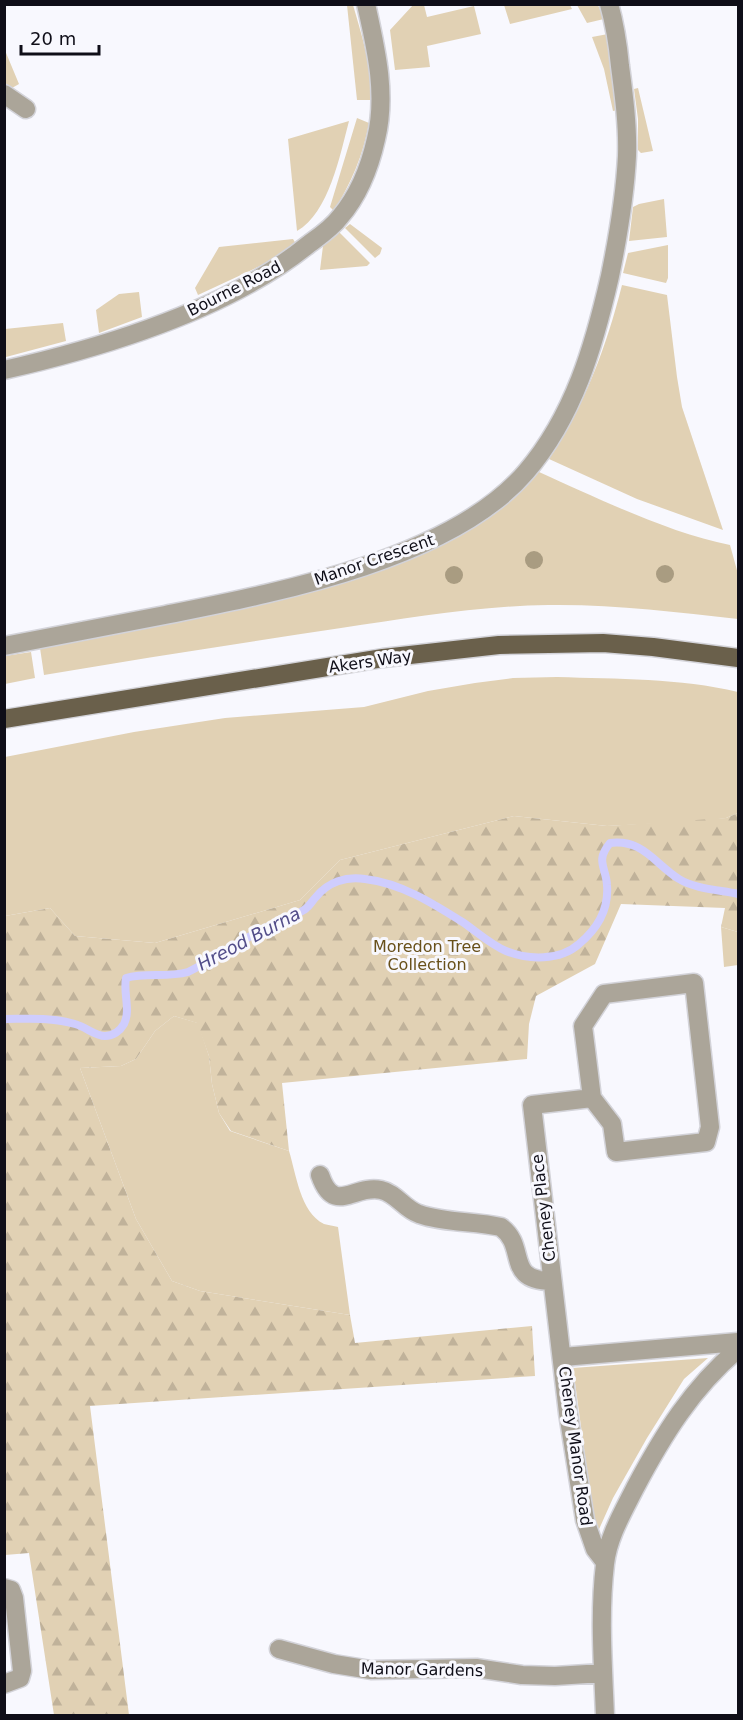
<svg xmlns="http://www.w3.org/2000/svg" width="743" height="1720" font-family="'DejaVu Sans',sans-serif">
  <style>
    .grass { fill: #e1d1b4 }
    .forest { fill: url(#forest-firs) }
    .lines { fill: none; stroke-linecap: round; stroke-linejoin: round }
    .stream { stroke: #cfcdfe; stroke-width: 8 }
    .minor-casing { stroke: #d3d3d9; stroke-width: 21 }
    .major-casing { stroke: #d3d3d9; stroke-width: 21 }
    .minor { stroke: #aba599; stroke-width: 18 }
    .major { stroke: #6a604b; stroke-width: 18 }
    .tree { fill: #a99c81 }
    .labels { text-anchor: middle; stroke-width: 6; stroke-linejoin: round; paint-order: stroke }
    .street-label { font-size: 16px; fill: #0f0e18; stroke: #f8f8fe }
    .park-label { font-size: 16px; fill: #68501a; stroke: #f8f8fe }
    .water-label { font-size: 18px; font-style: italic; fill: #524d89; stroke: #f8f8fe }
  </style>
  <defs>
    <pattern id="forest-firs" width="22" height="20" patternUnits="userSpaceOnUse" patternTransform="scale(1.5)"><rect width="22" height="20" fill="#e1d1b4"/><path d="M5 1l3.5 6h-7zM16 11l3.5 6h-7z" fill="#c0b29a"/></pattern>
  </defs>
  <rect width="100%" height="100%" fill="#f8f8fe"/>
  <!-- grass -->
  <path class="grass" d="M 414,4 L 424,5 L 427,17 L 474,6 L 481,34 L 427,46 L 430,67 L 395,70 L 390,30 Z
    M 347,5 L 353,5 C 362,36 372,67 371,100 L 357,100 Z
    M 504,5 L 570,5 L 572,9 L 510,24 Z
    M 577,5 L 598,5 L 604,19 L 587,23 Z
    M 608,34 L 617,110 L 613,111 L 604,69 L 592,37 Z
    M 4,48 L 19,84 L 12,88 L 5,83 Z
    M 638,88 L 653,151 L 641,153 L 638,150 L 638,119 L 634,89 Z
    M 357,118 L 369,123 C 363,156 351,183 334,211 L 330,207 Z
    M 349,121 C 340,155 329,213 297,231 L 288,139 Z
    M 664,199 L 667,237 L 629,241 L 633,207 L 639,204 Z
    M 350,224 L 382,248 L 380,254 L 375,258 L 345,228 Z
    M 339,232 L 370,263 L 367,266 L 320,270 L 323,246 Z
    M 293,239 L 296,244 L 273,260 L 198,295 L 195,288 L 219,247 Z
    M 668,245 L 668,278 L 666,283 L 623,273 L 628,253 Z
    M 622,285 L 667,295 L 677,377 L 682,407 L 723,530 L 637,499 L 549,459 C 584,407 607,345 622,285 Z
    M 139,292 L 142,317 L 99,333 L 96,310 L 119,294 Z
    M 63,323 L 66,341 L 6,357 L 5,329 Z
    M 539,472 C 597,498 669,533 730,545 L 738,574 L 738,619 C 675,612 612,604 548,605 C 478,606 409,618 341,628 C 242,643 143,658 44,675 L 40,648 L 389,566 C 449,544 497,521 539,472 Z
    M 31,652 L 35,678 L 5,684 L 5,656 Z
    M 557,677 C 617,679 680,678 738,692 L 738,813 L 726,818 L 703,821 L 607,826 L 514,816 L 340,860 L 300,900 L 155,943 L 75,936 L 50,908 L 5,916 L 5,757 L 134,732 L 225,718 L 364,707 L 428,691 L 475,683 L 513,678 Z
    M 721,927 L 738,932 L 738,965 L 724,967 Z
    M 174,1016 L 198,1023 L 209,1056 L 212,1084 L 219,1113 L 230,1131 L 289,1151 C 296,1173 300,1212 324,1224 C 328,1225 334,1226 338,1227 L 350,1315 L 200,1291 L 172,1281 L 136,1219 L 80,1068 L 121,1066 L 136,1059 L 155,1031 Z
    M 708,1358 L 684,1379 L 647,1438 L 613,1498 L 596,1536 L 573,1368 Z"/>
  <!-- forest -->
  <path class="forest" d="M 738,813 L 738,932 L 721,927 L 725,908 L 621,904 L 595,964 L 536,996 L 529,1024 L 527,1059 L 282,1083 L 289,1151 L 231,1131 L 219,1113 L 212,1084 L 209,1056 L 197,1023 L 174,1016 L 155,1031 L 136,1059 L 121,1066 L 80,1068 L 136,1219 L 172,1281 L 200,1291 L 350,1315 L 355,1343 L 532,1326 L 535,1376 L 90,1406 L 129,1715 L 54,1715 L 29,1553 L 5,1555 L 5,916 L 50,908 L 75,936 L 155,943 L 300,900 L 340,860 L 514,816 L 607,826 L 726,818 Z"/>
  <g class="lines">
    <!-- stream -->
    <path class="stream" d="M 4,1019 C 28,1019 52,1017 75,1024 C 86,1027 95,1036 105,1036 C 113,1036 120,1031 124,1024 C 131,1010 123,993 126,978 C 146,972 167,978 188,972 C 212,960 235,945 259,931 C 273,923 290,919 304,910 C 309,907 312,901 316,897 C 328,882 346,876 365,879 C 401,883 434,904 464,923 C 477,932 491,945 506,951 C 528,960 560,961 579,944 C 597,929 609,909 607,885 C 606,867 595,861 610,843 C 643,839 654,863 679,879 C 695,889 720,890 738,894"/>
    <!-- minor casing -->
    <g class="minor-casing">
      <path id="minor" d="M 4,94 L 26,109
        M 4,370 C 105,347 228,310 309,244 C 320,236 332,228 340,217 C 358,196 370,166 376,139 C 387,94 376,49 366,4
        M 4,646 C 58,636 111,625 165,615 C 275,593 451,560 526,472 C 574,416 594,346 610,276 C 618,237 625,195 627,156 C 628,126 624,96 620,66 C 618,45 615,25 609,4
        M 592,1098 L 612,1124 L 616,1152 L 706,1142 L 710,1127 L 694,983 L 604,994 L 583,1026 L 592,1098 L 532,1105 L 568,1413 L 585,1520 L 595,1549 L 605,1562
        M 320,1175 C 334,1216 354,1184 381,1190 C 396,1193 404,1209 419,1214 C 444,1223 475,1221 501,1227 C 528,1247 504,1281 552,1281
        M 563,1357 L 738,1342
        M 4,1588 L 11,1590 L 14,1598 L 22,1671 L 20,1678 L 4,1684
        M 279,1649 L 334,1664 L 371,1670 L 476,1668 L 522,1675 L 555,1676 L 603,1673
        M 605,1716 C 603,1665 599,1614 605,1564 C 608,1537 623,1512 635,1488 C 663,1435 692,1388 738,1349"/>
    </g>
    <!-- major casing -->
    <g class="major-casing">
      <path id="major" d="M 4,719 L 383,658 L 499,645 L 603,643 L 653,647 L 738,658"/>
    </g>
    <!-- minor -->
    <use href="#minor" class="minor"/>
    <!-- major -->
    <use href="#major" class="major"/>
  </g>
  <!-- trees -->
  <g class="tree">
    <circle cx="534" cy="560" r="9"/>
    <circle cx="665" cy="574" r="9"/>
    <circle cx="454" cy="575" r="9"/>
  </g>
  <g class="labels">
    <!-- street labels -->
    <g class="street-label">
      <text transform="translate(234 288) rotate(-27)" y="6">Bourne Road</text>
      <text transform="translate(374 559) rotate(-19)" y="6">Manor Crescent</text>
      <text transform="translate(370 661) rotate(-8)" y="6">Akers Way</text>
      <text transform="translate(543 1208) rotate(-97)" y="6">Cheney Place</text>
      <text transform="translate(576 1446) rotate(82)" y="6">Cheney Manor Road</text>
      <text transform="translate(422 1669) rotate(1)" y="6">Manor Gardens</text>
    </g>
    <!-- park labels -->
    <g class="park-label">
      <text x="427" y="952">Moredon Tree<tspan x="427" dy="18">Collection</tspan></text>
    </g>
    <!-- water labels -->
    <g class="water-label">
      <text transform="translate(249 939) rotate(-28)" y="6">Hreod Burna</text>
    </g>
  </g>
  <!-- border -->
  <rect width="743" height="1720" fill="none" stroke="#0f0e18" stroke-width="12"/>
  <!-- scale -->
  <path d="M21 45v9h78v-9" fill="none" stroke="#0f0e18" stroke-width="3"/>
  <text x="30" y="45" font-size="18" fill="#0f0e18" stroke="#f8f8fe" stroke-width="4.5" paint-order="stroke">20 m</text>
</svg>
